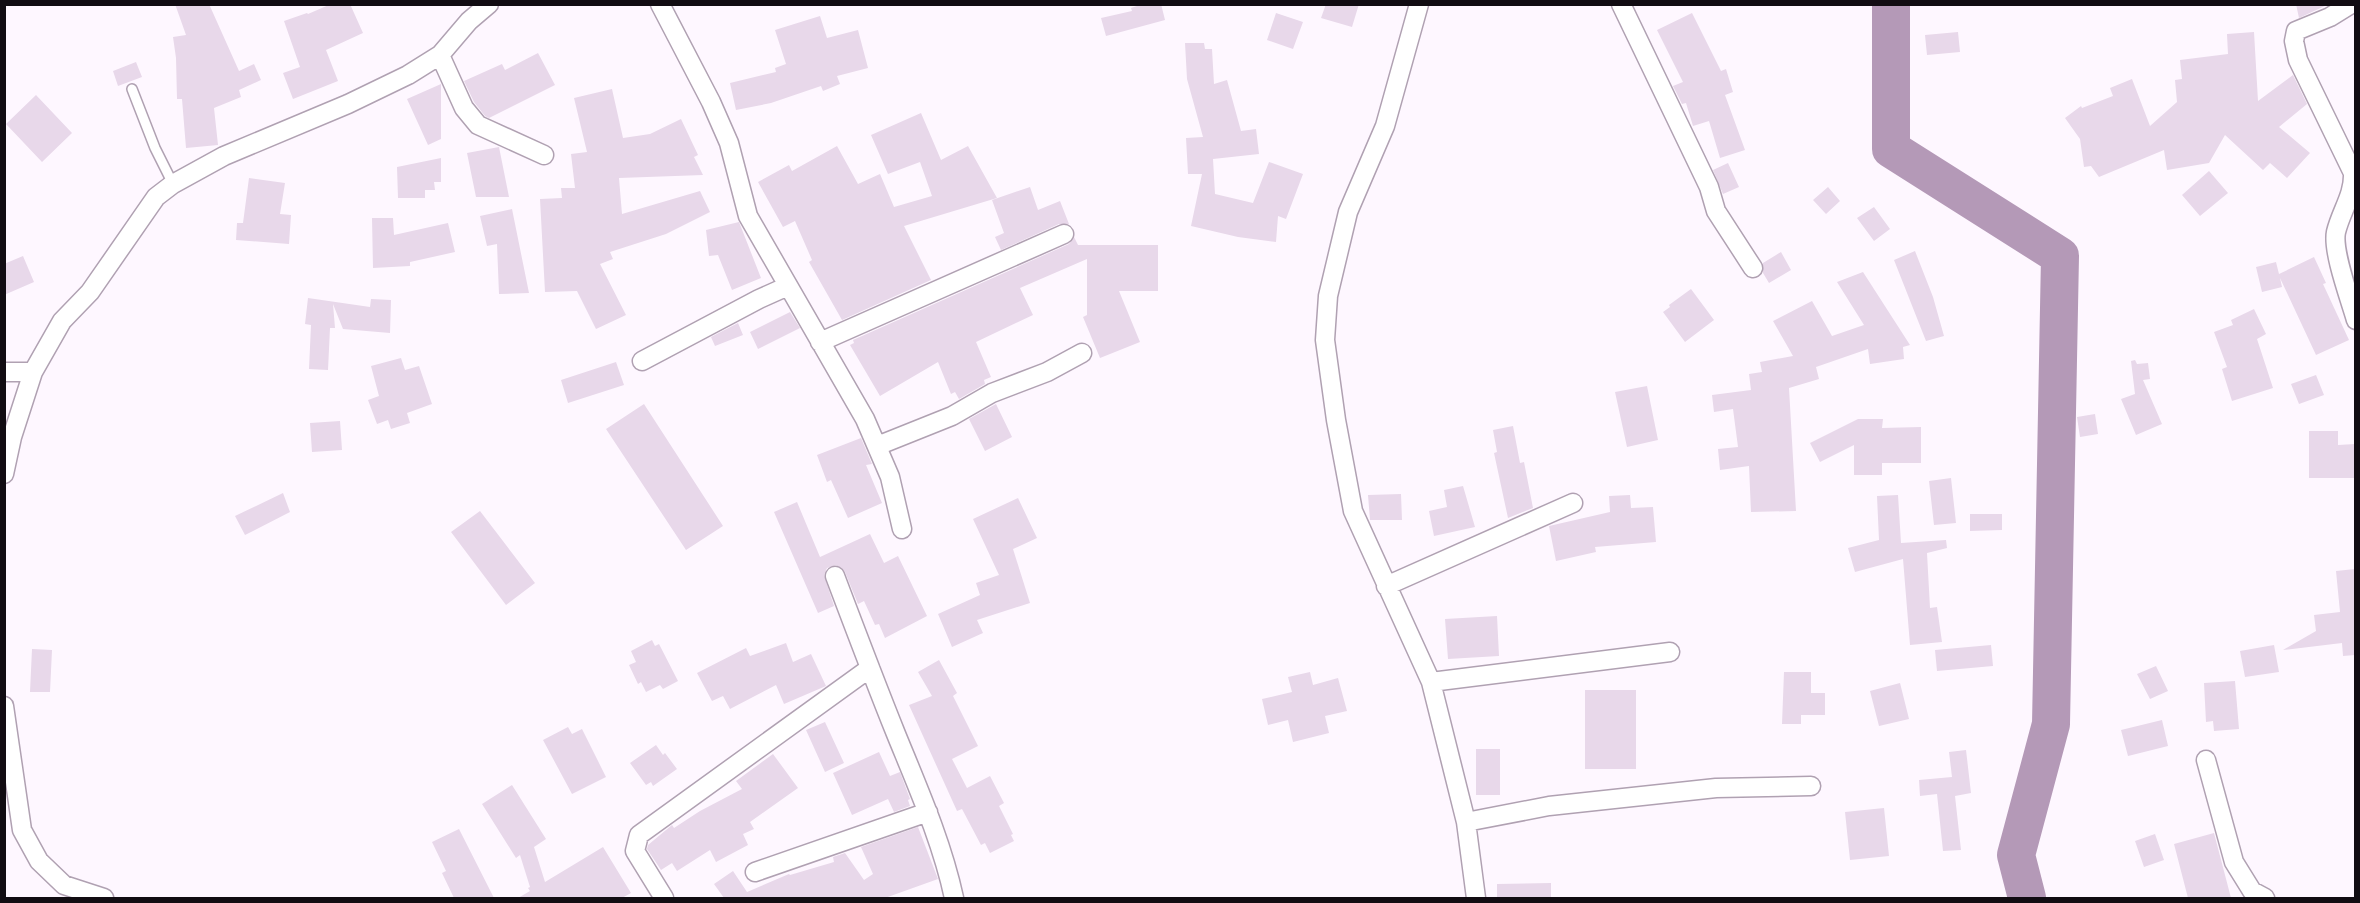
<svg xmlns="http://www.w3.org/2000/svg" width="2360" height="903" font-family="'Public Sans',sans-serif">
  <style>
    .lines { fill: none; stroke-linecap: round; stroke-linejoin: round }
    .river { stroke: #b499b7; stroke-width: 38 }
    .building { fill: #e8d8ea }
    .lane-casing { stroke: #b0a1b2; stroke-width: 12 }
    .street-casing { stroke: #b0a1b2; stroke-width: 21 }
    .lane { stroke: #fff; stroke-width: 9 }
    .street { stroke: #fff; stroke-width: 18 }
  </style>
  <rect width="100%" height="100%" fill="#fef7ff"/>
  <g class="lines">
    <!-- river -->
    <path class="river" d="M 1891,4 L 1891,149 L 2060,256 L 2051,724 L 2016,855 L 2027,898"/>
  </g>
  <!-- building -->
  <path class="building" d="M 175,4 L 209,4 L 239,71 L 254,64 L 261,80 L 239,90 L 241,97 L 214,108 L 218,145 L 186,148 L 182,99 L 177,99 L 176,58 L 173,37 L 186,35 Z
    M 331,4 L 350,4 L 363,33 L 326,50 L 338,81 L 293,99 L 283,73 L 300,67 L 284,21 L 307,13 L 308,14 Z
    M 1143,4 L 1161,4 L 1165,20 L 1106,36 L 1101,18 L 1132,11 L 1131,8 Z
    M 1326,4 L 1359,4 L 1352,27 L 1321,18 Z
    M 2296,4 L 2329,4 L 2299,18 Z
    M 1276,13 L 1303,22 L 1293,49 L 1267,40 Z
    M 1692,13 L 1721,71 L 1726,69 L 1733,92 L 1725,95 L 1745,150 L 1720,158 L 1709,121 L 1693,126 L 1686,103 L 1682,104 L 1673,86 L 1683,82 L 1657,30 Z
    M 820,16 L 827,38 L 858,30 L 868,68 L 837,76 L 840,84 L 823,91 L 821,86 L 771,103 L 736,110 L 730,83 L 776,72 L 775,68 L 786,64 L 775,30 Z
    M 1958,32 L 1960,52 L 1927,55 L 1925,35 Z
    M 2254,32 L 2258,101 L 2293,75 L 2307,104 L 2279,127 L 2310,153 L 2287,178 L 2270,163 L 2263,170 L 2225,135 L 2209,163 L 2167,170 L 2164,150 L 2099,177 L 2091,166 L 2084,167 L 2080,139 L 2065,118 L 2081,106 L 2082,108 L 2113,96 L 2110,88 L 2132,79 L 2150,126 L 2177,102 L 2175,80 L 2182,79 L 2180,60 L 2228,54 L 2227,34 Z
    M 1185,43 L 1204,43 L 1205,49 L 1212,49 L 1214,84 L 1227,80 L 1241,131 L 1256,129 L 1259,154 L 1213,159 L 1215,194 L 1253,203 L 1269,162 L 1303,174 L 1286,219 L 1278,216 L 1276,242 L 1238,237 L 1191,226 L 1202,174 L 1188,174 L 1186,138 L 1203,137 L 1187,79 Z
    M 538,53 L 555,85 L 489,118 L 485,116 L 474,102 L 464,81 L 502,64 L 505,70 Z
    M 136,62 L 142,77 L 118,86 L 113,71 Z
    M 441,84 L 441,139 L 428,145 L 407,99 Z
    M 612,89 L 623,138 L 650,134 L 681,119 L 698,155 L 694,157 L 703,175 L 619,178 L 622,214 L 700,191 L 710,212 L 666,234 L 610,252 L 613,259 L 600,264 L 626,315 L 596,329 L 577,291 L 545,292 L 540,199 L 562,198 L 561,188 L 575,188 L 571,154 L 587,152 L 574,98 Z
    M 36,95 L 72,133 L 42,162 L 6,124 Z
    M 921,113 L 941,160 L 968,146 L 997,198 L 904,226 L 931,280 L 842,320 L 809,262 L 812,260 L 795,221 L 783,227 L 758,182 L 789,165 L 792,171 L 837,146 L 858,184 L 880,174 L 894,207 L 932,196 L 920,162 L 888,174 L 871,135 Z
    M 499,147 L 509,197 L 476,197 L 467,153 Z
    M 441,158 L 441,182 L 434,182 L 435,190 L 425,190 L 425,198 L 398,198 L 397,167 Z
    M 1728,163 L 1739,187 L 1723,194 L 1713,170 Z
    M 2209,171 L 2228,193 L 2200,216 L 2182,195 Z
    M 249,178 L 285,183 L 280,214 L 291,215 L 289,244 L 236,240 L 237,223 L 243,223 Z
    M 1030,187 L 1038,210 L 1060,201 L 1069,224 L 1059,224 L 1001,250 L 995,237 L 1004,233 L 992,200 Z
    M 1828,187 L 1840,201 L 1826,214 L 1813,200 Z
    M 1874,207 L 1890,229 L 1874,241 L 1857,218 Z
    M 512,209 L 529,293 L 499,294 L 497,244 L 487,246 L 480,216 Z
    M 372,218 L 393,218 L 394,235 L 448,223 L 455,252 L 410,262 L 410,266 L 373,268 Z
    M 739,222 L 761,278 L 732,290 L 718,255 L 709,256 L 706,230 Z
    M 1074,237 L 1078,245 L 1158,245 L 1158,291 L 1119,291 L 1140,342 L 1100,358 L 1083,317 L 1087,315 L 1087,259 L 1020,288 L 1033,315 L 976,342 L 991,377 L 984,380 L 985,384 L 959,399 L 955,392 L 951,394 L 938,362 L 880,396 L 850,345 L 854,343 L 853,340 L 1069,244 Z
    M 1915,251 L 1933,297 L 1944,336 L 1926,341 L 1894,260 Z
    M 1781,252 L 1791,270 L 1769,283 L 1763,273 L 1763,263 Z
    M 23,256 L 34,282 L 4,295 L 4,264 Z
    M 2314,257 L 2326,283 L 2323,284 L 2349,340 L 2316,355 L 2280,278 L 2282,287 L 2262,292 L 2256,267 L 2276,262 L 2279,274 Z
    M 1863,272 L 1910,345 L 1903,347 L 1904,359 L 1870,364 L 1868,349 L 1816,367 L 1819,379 L 1789,388 L 1796,511 L 1751,512 L 1749,466 L 1720,470 L 1718,449 L 1738,447 L 1733,409 L 1714,412 L 1712,395 L 1751,390 L 1749,374 L 1762,372 L 1760,362 L 1793,356 L 1773,321 L 1812,301 L 1832,336 L 1864,325 L 1837,282 Z
    M 1691,289 L 1714,320 L 1685,342 L 1663,312 L 1670,307 L 1669,305 Z
    M 308,298 L 370,307 L 371,299 L 391,300 L 390,333 L 343,329 L 333,304 L 335,328 L 330,328 L 328,370 L 309,369 L 311,325 L 305,324 Z
    M 2254,309 L 2266,334 L 2257,339 L 2273,388 L 2232,401 L 2222,369 L 2227,367 L 2214,332 L 2233,325 L 2231,320 Z
    M 790,312 L 800,328 L 758,349 L 750,332 Z
    M 738,323 L 743,335 L 715,346 L 711,337 Z
    M 401,358 L 405,370 L 419,366 L 432,404 L 407,413 L 410,423 L 391,429 L 388,420 L 377,424 L 368,400 L 379,396 L 371,366 Z
    M 2135,360 L 2137,364 L 2148,363 L 2150,379 L 2143,380 L 2162,424 L 2136,435 L 2121,399 L 2135,394 L 2131,361 Z
    M 616,362 L 624,385 L 568,403 L 561,380 Z
    M 2316,375 L 2324,395 L 2299,404 L 2291,384 Z
    M 1647,386 L 1658,440 L 1627,447 L 1615,392 Z
    M 644,404 L 723,526 L 686,550 L 606,429 Z
    M 996,404 L 1012,437 L 985,451 L 969,419 Z
    M 2095,414 L 2098,434 L 2080,437 L 2077,417 Z
    M 1858,419 L 1883,419 L 1882,428 L 1921,427 L 1921,463 L 1882,463 L 1882,475 L 1854,475 L 1854,445 L 1820,462 L 1810,443 Z
    M 340,421 L 342,450 L 312,452 L 310,423 Z
    M 1513,426 L 1520,463 L 1524,462 L 1533,508 L 1508,518 L 1494,453 L 1497,452 L 1493,430 Z
    M 2309,431 L 2338,431 L 2338,445 L 2355,444 L 2355,478 L 2309,478 Z
    M 861,438 L 872,464 L 866,465 L 882,503 L 848,518 L 831,480 L 827,482 L 817,455 Z
    M 1951,478 L 1956,523 L 1934,525 L 1929,481 Z
    M 1463,486 L 1475,527 L 1434,536 L 1429,511 L 1447,507 L 1444,490 Z
    M 283,493 L 290,512 L 245,535 L 235,516 Z
    M 1401,494 L 1402,520 L 1370,520 L 1368,495 Z
    M 1630,495 L 1631,508 L 1653,507 L 1656,542 L 1595,547 L 1596,552 L 1556,561 L 1549,526 L 1610,512 L 1609,496 Z
    M 1898,495 L 1901,543 L 1946,540 L 1947,548 L 1927,553 L 1930,608 L 1937,607 L 1942,642 L 1910,645 L 1903,559 L 1855,572 L 1848,548 L 1879,540 L 1877,496 Z
    M 1018,498 L 1037,538 L 1013,549 L 1030,603 L 977,620 L 983,633 L 952,647 L 938,614 L 980,595 L 976,583 L 999,575 L 973,519 Z
    M 797,502 L 820,557 L 870,534 L 884,563 L 898,556 L 927,616 L 885,638 L 879,624 L 875,625 L 864,601 L 858,604 L 845,572 L 836,565 L 827,568 L 824,575 L 834,606 L 818,613 L 774,512 Z
    M 480,511 L 535,583 L 506,605 L 451,532 Z
    M 1970,514 L 2002,514 L 2002,530 L 1970,531 Z
    M 2355,569 L 2355,655 L 2343,656 L 2342,643 L 2283,650 L 2316,631 L 2314,615 L 2340,612 L 2336,571 Z
    M 1497,616 L 1499,656 L 1448,659 L 1445,619 Z
    M 652,640 L 655,646 L 659,644 L 678,681 L 663,689 L 660,685 L 646,692 L 641,682 L 638,684 L 629,665 L 636,662 L 631,651 Z
    M 786,643 L 793,662 L 811,654 L 826,686 L 784,704 L 776,685 L 730,709 L 723,696 L 712,701 L 697,673 L 746,648 L 750,656 Z
    M 1991,645 L 1993,666 L 1937,671 L 1935,650 Z
    M 2274,645 L 2279,672 L 2245,677 L 2240,651 Z
    M 32,649 L 52,650 L 50,692 L 30,692 Z
    M 939,660 L 957,693 L 953,696 L 978,746 L 952,759 L 967,788 L 990,776 L 1004,803 L 999,806 L 1013,834 L 1011,835 L 1014,841 L 990,853 L 985,843 L 981,845 L 962,809 L 957,811 L 909,705 L 932,696 L 918,672 Z
    M 2156,666 L 2168,691 L 2150,699 L 2137,674 Z
    M 1310,672 L 1313,685 L 1338,678 L 1347,711 L 1325,716 L 1329,733 L 1293,742 L 1288,720 L 1268,725 L 1262,699 L 1292,692 L 1288,677 Z
    M 1784,672 L 1811,672 L 1811,693 L 1825,693 L 1825,715 L 1801,715 L 1801,724 L 1782,724 Z
    M 2235,681 L 2239,729 L 2214,731 L 2213,721 L 2206,722 L 2204,683 Z
    M 1900,683 L 1909,719 L 1879,726 L 1870,691 Z
    M 1585,690 L 1636,690 L 1636,769 L 1585,769 Z
    M 2162,720 L 2168,746 L 2128,756 L 2121,730 Z
    M 825,722 L 844,763 L 825,772 L 806,730 Z
    M 568,727 L 572,734 L 582,729 L 606,777 L 572,794 L 543,740 Z
    M 656,745 L 663,755 L 665,753 L 677,769 L 653,786 L 651,782 L 646,785 L 630,763 Z
    M 1476,749 L 1500,749 L 1500,795 L 1476,795 Z
    M 1966,750 L 1971,793 L 1955,796 L 1961,850 L 1943,851 L 1937,794 L 1920,796 L 1919,780 L 1952,777 L 1949,752 Z
    M 879,752 L 890,776 L 900,772 L 910,799 L 908,800 L 910,806 L 894,812 L 888,799 L 852,815 L 833,773 Z
    M 773,754 L 798,788 L 750,822 L 754,829 L 743,834 L 748,845 L 716,862 L 710,850 L 677,871 L 672,863 L 661,870 L 647,849 L 648,845 L 672,825 L 674,828 L 700,811 L 742,789 L 736,781 Z
    M 512,785 L 546,839 L 534,847 L 545,882 L 603,847 L 631,893 L 622,898 L 518,898 L 530,891 L 528,888 L 530,887 L 520,855 L 516,858 L 482,804 Z
    M 1884,808 L 1889,856 L 1850,860 L 1845,812 Z
    M 918,827 L 938,879 L 885,898 L 724,898 L 714,884 L 733,871 L 747,892 L 789,874 L 790,875 L 834,862 L 833,857 L 845,853 L 864,880 L 873,874 L 861,847 Z
    M 459,829 L 494,898 L 454,898 L 442,873 L 446,871 L 432,842 Z
    M 2214,833 L 2231,898 L 2188,898 L 2174,844 Z
    M 2155,834 L 2164,860 L 2144,867 L 2135,841 Z
    M 1551,883 L 1551,898 L 1497,898 L 1497,884 Z"/>
  <g class="lines">
    <!-- lane casing -->
    <g class="lane-casing">
      <path id="lane" d="M 132,89 L 155,148 L 173,184"/>
    </g>
    <!-- street casing -->
    <g class="street-casing">
      <path id="street" d="M 660,4 L 711,102 L 729,143 L 748,216 L 865,419 L 890,477 L 902,529
        M 1419,4 L 1385,126 L 1348,212 L 1328,296 L 1325,340 L 1336,420 L 1353,511 L 1431,682 L 1466,822 L 1476,898
        M 1621,4 L 1709,187 L 1716,211 L 1753,268
        M 2351,4 L 2330,17 L 2296,31 L 2294,41 L 2298,60 L 2353,173 C 2354,195 2341,211 2336,232 C 2332,251 2350,299 2356,320
        M 440,55 L 464,108 L 478,125 L 544,155
        M 820,342 L 1064,234
        M 642,361 L 759,299 L 788,286
        M 4,372 L 33,372
        M 877,446 L 952,416 L 992,393 L 1047,372 L 1082,353
        M 4,474 L 12,437 L 33,372 L 62,321 L 90,292 L 156,197 L 173,184 L 224,156 L 348,104 L 408,75 L 440,55 L 469,21 L 489,4
        M 835,576 C 855,629 875,682 896,734 C 918,788 942,842 954,898
        M 1386,586 L 1573,503
        M 1431,682 L 1670,652
        M 4,706 L 22,830 L 39,861 L 64,885 L 104,898
        M 2206,760 L 2234,862 L 2252,891 L 2265,898
        M 1466,822 L 1549,806 L 1716,788 L 1811,786
        M 755,872 L 928,812
        M 664,898 L 635,851 L 639,835 L 870,668"/>
    </g>
    <!-- lane -->
    <use href="#lane" class="lane"/>
    <!-- street -->
    <use href="#street" class="street"/>
  </g>
  <!-- border -->
  <rect width="2360" height="903" fill="none" stroke="#110c12" stroke-width="12"/>
</svg>
